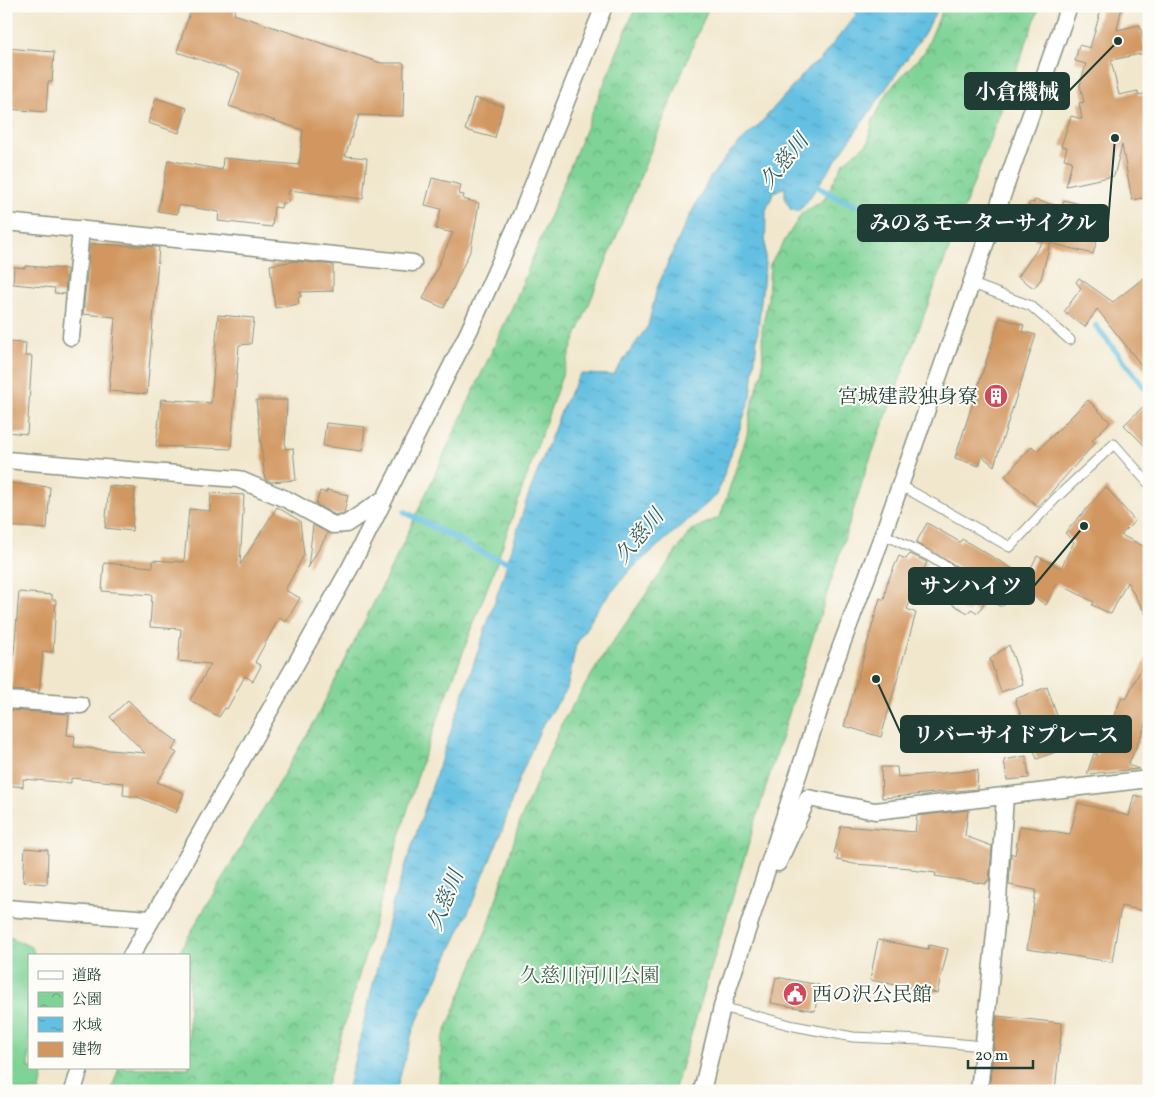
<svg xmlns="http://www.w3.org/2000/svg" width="1155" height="1097" font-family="Vollkorn,'Noto Serif JP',serif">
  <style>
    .grass { fill: #7fd396; stroke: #4f8865 }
    .park { fill: url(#park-crowns); stroke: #4f8865 }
    .water { fill: url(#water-ripples); stroke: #427e8b }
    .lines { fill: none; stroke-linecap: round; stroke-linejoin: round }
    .stream { stroke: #64c0e2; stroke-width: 6 }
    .building { fill: #d29760 }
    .service-casing { stroke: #889280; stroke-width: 11 }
    .minor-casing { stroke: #889280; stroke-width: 19 }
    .service { stroke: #fff; stroke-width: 9 }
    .minor { stroke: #fff; stroke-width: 16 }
    .labels { text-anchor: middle; stroke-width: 4; stroke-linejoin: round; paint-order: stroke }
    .poi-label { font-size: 20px; fill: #1f3d34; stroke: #fdfcf7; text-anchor: end }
    .park-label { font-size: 20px; fill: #37624c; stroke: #fdfcf7 }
    .water-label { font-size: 21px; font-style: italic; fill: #305e60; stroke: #fdfcf7 }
    .leader { fill: none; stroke: #1f3d34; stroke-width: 2 }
    .callout-dot { fill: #1f3d34; stroke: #fdfcf7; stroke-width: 2 }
    .callout { fill: #1f3d34; stroke: #1f3d34; stroke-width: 2 }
    .callout-label { font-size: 21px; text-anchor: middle; font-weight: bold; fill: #fff }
  </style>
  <defs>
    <pattern id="park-crowns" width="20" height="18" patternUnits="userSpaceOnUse" patternTransform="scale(1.25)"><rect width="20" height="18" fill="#7fd396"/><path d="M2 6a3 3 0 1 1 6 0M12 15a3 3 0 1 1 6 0" fill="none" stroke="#67ac7b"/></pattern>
    <pattern id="water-ripples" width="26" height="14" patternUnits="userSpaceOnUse" patternTransform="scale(1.25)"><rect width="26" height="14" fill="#64c0e2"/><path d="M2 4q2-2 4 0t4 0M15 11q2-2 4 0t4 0" fill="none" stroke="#529db8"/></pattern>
  </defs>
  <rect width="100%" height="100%" fill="#fdfcf7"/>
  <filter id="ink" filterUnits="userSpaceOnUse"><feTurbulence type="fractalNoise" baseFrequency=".02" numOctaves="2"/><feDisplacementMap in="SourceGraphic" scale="10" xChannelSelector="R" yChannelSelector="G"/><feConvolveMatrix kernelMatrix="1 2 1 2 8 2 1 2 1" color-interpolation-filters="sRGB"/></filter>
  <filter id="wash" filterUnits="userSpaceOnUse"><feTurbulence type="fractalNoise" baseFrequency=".0096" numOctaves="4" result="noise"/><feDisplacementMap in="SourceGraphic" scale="20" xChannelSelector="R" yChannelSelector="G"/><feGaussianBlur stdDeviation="1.12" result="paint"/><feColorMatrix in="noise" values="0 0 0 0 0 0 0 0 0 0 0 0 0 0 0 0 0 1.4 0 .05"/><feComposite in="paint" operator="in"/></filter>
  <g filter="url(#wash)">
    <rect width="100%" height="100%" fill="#f1e7cd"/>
    <!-- grass -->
    <path class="grass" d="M 6,935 L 31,947 L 35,956 L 29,956 L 29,1068 L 44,1068 L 40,1091 L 6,1091 Z"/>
    <!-- park -->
    <path class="park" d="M 636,6 L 709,6 L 573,344 L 494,570 L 422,761 L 325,1091 L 111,1091 L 119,1068 L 189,1068 L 189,956 L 177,956 L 316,719 L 400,550 L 515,301 Z
      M 944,6 L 1040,6 L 867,467 L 768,780 L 674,1091 L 438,1091 L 442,1040 L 489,924 L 520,821 L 563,721 L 605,653 L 691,530 L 720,517 L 747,435 L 752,403 L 763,371 L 762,330 L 768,298 L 770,264 L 802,213 L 824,200 L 843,163 L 868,143 L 873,120 L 889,90 L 925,51 Z"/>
    <!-- water -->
    <path class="water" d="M 854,6 L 940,6 L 920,40 L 803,207 L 798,211 L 791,210 L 785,199 L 785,187 L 774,192 L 766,210 L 765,264 L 751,396 L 717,495 L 630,570 L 596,611 L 576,645 L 567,689 L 541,728 L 519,779 L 502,831 L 471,906 L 413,1030 L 396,1091 L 347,1091 L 393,902 L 500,586 L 528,496 L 564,404 L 580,374 L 613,375 L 648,326 L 657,288 L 684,227 L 709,179 L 730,152 L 757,127 L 809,68 L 819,61 L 856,15 Z"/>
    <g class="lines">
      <!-- stream -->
      <path class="stream" d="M 813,183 L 835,197 L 960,242
        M 1096,326 L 1149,393
        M 405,512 L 487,555 L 515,564"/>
    </g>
    <g id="blocks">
      <!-- building -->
      <path class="building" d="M 192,6 L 236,6 L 234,14 L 381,63 L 404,63 L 403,116 L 359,115 L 345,156 L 367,158 L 363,199 L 289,190 L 288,203 L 282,203 L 281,208 L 274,207 L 272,227 L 218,221 L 219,212 L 179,205 L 177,214 L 158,211 L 168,160 L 222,170 L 223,158 L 299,165 L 303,130 L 229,106 L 240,73 L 177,52 Z
        M 1102,6 L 1122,6 L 1117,30 L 1140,25 L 1146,53 L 1111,60 L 1119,95 L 1138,91 L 1138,95 L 1149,93 L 1149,197 L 1132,200 L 1122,145 L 1114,176 L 1066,186 L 1072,161 L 1064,159 L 1067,147 L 1061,146 L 1071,116 L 1082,119 L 1079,103 L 1084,102 L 1080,85 L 1086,64 L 1075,61 L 1079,45 L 1090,48 Z
        M 6,48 L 54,52 L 52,82 L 48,82 L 46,112 L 8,109 L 11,79 L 6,79 Z
        M 156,98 L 187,108 L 179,133 L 148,123 Z
        M 474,98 L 503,106 L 495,138 L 465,130 Z
        M 432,178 L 461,185 L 459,194 L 464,195 L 463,199 L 479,203 L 471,249 L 444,308 L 423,299 L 453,233 L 436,229 L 441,209 L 425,205 Z
        M 1035,200 L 1062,207 L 1064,200 L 1105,211 L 1093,254 L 1050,243 L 1041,279 L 1034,288 L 1018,277 L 1043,241 L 1034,239 L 1036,234 L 1022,230 L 1030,202 L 1034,203 Z
        M 90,244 L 159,247 L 147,394 L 109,391 L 115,317 L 83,314 Z
        M 295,261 L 333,265 L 333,291 L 300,292 L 301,297 L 298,297 L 299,304 L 275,308 L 270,265 Z
        M 25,266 L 67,269 L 65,294 L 54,293 L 55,288 L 13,284 L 14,267 L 25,268 Z
        M 1149,274 L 1149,375 L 1097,309 L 1085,327 L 1064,312 L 1081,288 L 1076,282 L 1079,278 L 1113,302 Z
        M 218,315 L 254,318 L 251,344 L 239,345 L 231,449 L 156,446 L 161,399 L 211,403 Z
        M 1000,318 L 1024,325 L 1022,331 L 1036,335 L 994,466 L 982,456 L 979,466 L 955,458 Z
        M 6,342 L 26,343 L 25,356 L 32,356 L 27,434 L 6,432 Z
        M 256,400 L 287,400 L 285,449 L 293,448 L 296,480 L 271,482 L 265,479 Z
        M 1088,400 L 1110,422 L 1092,440 L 1095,443 L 1038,507 L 1005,476 L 1032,446 L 1037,451 Z
        M 1149,401 L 1149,450 L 1124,425 Z
        M 326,423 L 365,427 L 362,451 L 323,446 Z
        M 6,483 L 50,487 L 47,529 L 6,526 Z
        M 109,486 L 135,488 L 132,531 L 105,528 Z
        M 1106,487 L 1135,521 L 1121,535 L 1149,549 L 1149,620 L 1127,582 L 1111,614 L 1092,605 L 1094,602 L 1057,583 L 1046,605 L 1021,588 L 1037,556 L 1061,568 L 1074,542 L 1065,533 Z
        M 327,490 L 348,495 L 344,513 L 335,515 L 316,504 L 320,491 L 326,493 Z
        M 211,493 L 244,495 L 240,565 L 277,507 L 300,521 L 304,555 L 285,590 L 300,598 L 286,622 L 279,618 L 255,662 L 261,666 L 253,681 L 245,676 L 227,709 L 225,708 L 219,717 L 190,700 L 211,664 L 178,661 L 181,629 L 150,627 L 152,595 L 102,591 L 104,563 L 153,567 L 153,560 L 184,562 L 189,509 L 210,511 Z
        M 927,523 L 960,542 L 962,539 L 1013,569 L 1023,604 L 916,543 Z
        M 313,525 L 328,533 L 308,568 Z
        M 910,554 L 927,562 L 907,609 L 916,613 L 881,737 L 844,726 L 880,598 L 884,600 L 887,583 L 899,556 L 906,559 Z
        M 963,585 L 986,599 L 978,613 L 971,609 L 968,613 L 952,604 Z
        M 19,592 L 52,595 L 52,600 L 56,600 L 53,652 L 43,651 L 39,692 L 11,690 Z
        M 1009,645 L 1023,684 L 1001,692 L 990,659 Z
        M 1149,653 L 1149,718 L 1128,765 L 1139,769 L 1087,774 L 1094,753 L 1097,755 L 1122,697 L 1126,699 Z
        M 1047,687 L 1068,747 L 1037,759 L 1015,699 Z
        M 128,700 L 148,720 L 178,742 L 172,750 L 177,753 L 157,782 L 184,793 L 176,813 L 138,797 L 123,795 L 124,783 L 71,778 L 71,783 L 23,779 L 23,787 L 6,785 L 6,714 L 9,714 L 10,710 L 69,714 L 67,735 L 75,736 L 74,747 L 145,753 L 110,717 Z
        M 1026,756 L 1029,778 L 1007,780 L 1004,760 Z
        M 881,767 L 897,767 L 898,777 L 978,770 L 977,789 L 882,798 Z
        M 1134,795 L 1149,799 L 1149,912 L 1121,906 L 1112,962 L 1027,949 L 1036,890 L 1009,885 L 1011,853 L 1015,855 L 1020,826 L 1070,834 L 1078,803 L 1129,816 Z
        M 968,810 L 965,836 L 992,846 L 989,881 L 987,881 L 986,884 L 935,876 L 936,873 L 911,870 L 911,868 L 854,864 L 837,860 L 838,854 L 834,854 L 841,826 L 915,832 L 917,816 Z
        M 25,848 L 48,850 L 47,884 L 23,882 Z
        M 878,940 L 928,949 L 929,945 L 948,949 L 937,993 L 870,980 Z
        M 776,977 L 819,985 L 815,1011 L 771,1003 Z
        M 997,1016 L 1062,1023 L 1055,1091 L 989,1091 Z"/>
    </g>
  </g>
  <g filter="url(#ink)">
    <use href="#blocks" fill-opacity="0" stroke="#889280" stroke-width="1"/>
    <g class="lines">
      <!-- service casing -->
      <g class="service-casing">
        <path id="service" d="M 970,283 L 1031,306 L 1070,340
          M 900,485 L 1010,547 L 1055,499 L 1114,444 L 1149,484
          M 883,534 L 929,556 L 1001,601
          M 722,1007 L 794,1026 L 853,1037 L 921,1040 L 982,1046"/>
      </g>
      <!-- minor casing -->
      <g class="minor-casing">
        <path id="minor" d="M 6,222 L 413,263
          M 71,337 L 81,229
          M 6,460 L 238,479 L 288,500 L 333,525 L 346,524 L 385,498
          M 6,700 L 81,705
          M 778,863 L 808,798 L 875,811 L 1149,779
          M 6,908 L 150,919
          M 131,956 L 350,568 L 386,496 L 469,331 L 521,215 L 604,6
          M 73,1091 L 80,1068
          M 702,1091 L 722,1007 L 834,665 L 883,534 L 1069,6
          M 979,1091 L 997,914 L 1005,797"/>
      </g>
      <!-- service -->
      <use href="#service" class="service"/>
      <!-- minor -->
      <use href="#minor" class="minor"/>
    </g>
  </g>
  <!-- icons -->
  <defs>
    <g id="building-disc" transform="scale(1.25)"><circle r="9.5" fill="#d1495b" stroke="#fdfcf7"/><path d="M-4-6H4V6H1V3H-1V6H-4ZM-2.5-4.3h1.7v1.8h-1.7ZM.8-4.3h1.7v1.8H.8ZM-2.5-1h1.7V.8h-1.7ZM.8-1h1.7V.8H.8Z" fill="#fff"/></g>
    <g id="civic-disc" transform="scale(1.25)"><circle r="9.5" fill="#d1495b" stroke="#fdfcf7"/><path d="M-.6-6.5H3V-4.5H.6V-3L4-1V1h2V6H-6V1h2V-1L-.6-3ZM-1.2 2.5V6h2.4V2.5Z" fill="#fff"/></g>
  </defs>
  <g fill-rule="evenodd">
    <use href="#building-disc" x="996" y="396"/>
    <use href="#civic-disc" x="795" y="994"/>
  </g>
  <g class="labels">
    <!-- poi labels -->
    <g class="poi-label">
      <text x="978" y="403">宮城建設独身寮</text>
      <text x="812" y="1001" text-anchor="start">西の沢公民館</text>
    </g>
    <!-- park labels -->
    <g class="park-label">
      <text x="590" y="982">久慈川河川公園</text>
    </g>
    <!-- water labels -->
    <g class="water-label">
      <text transform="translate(784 161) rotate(-51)" y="7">久慈川</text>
      <text transform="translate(639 536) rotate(-50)" y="7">久慈川</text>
      <text transform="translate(445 900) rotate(-68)" y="7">久慈川</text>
    </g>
  </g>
  <!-- callouts -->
  <path class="leader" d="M1118 41L1069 91M1115 138L1108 223M1084 526L1034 586M876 679L901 734"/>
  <g class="callout-dot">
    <circle cx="1118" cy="41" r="5"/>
    <circle cx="1115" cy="138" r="5"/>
    <circle cx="1084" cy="526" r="5"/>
    <circle cx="876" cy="679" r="5"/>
  </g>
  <g class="callout">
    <rect x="965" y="73" width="104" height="36" rx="5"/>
    <rect x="858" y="205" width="250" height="36" rx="5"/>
    <rect x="909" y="568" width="125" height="36" rx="5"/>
    <rect x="901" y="716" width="230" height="36" rx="5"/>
  </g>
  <g class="callout-label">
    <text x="1017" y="99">小倉機械</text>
    <text x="983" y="230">みのるモーターサイクル</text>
    <text x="971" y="593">サンハイツ</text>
    <text x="1016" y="742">リバーサイドプレース</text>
  </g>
  <!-- margin -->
  <rect width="1155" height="1097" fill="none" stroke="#fdfcf7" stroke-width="25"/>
  <!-- legend -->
  <rect x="28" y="954" width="162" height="115" fill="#fdfcf7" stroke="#a4b0a9"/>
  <rect x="38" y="971" width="25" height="8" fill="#ffffff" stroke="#a4b0a9"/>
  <text x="72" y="980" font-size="15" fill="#1f3d34">道路</text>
  <rect x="38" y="992" width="25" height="15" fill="url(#park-crowns)" stroke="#a4b0a9"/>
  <text x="72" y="1004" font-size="15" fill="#1f3d34">公園</text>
  <rect x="38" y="1017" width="25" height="15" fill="url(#water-ripples)" stroke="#a4b0a9"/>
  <text x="72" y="1030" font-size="15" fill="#1f3d34">水域</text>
  <rect x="38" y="1042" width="25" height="15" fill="#d29760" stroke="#a4b0a9"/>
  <text x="72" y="1054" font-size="15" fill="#1f3d34">建物</text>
  <!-- scale -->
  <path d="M968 1060v8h65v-8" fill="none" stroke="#1f3d34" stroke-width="2.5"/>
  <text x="975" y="1060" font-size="15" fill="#1f3d34" stroke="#fdfcf7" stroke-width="4" paint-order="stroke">20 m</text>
</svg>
